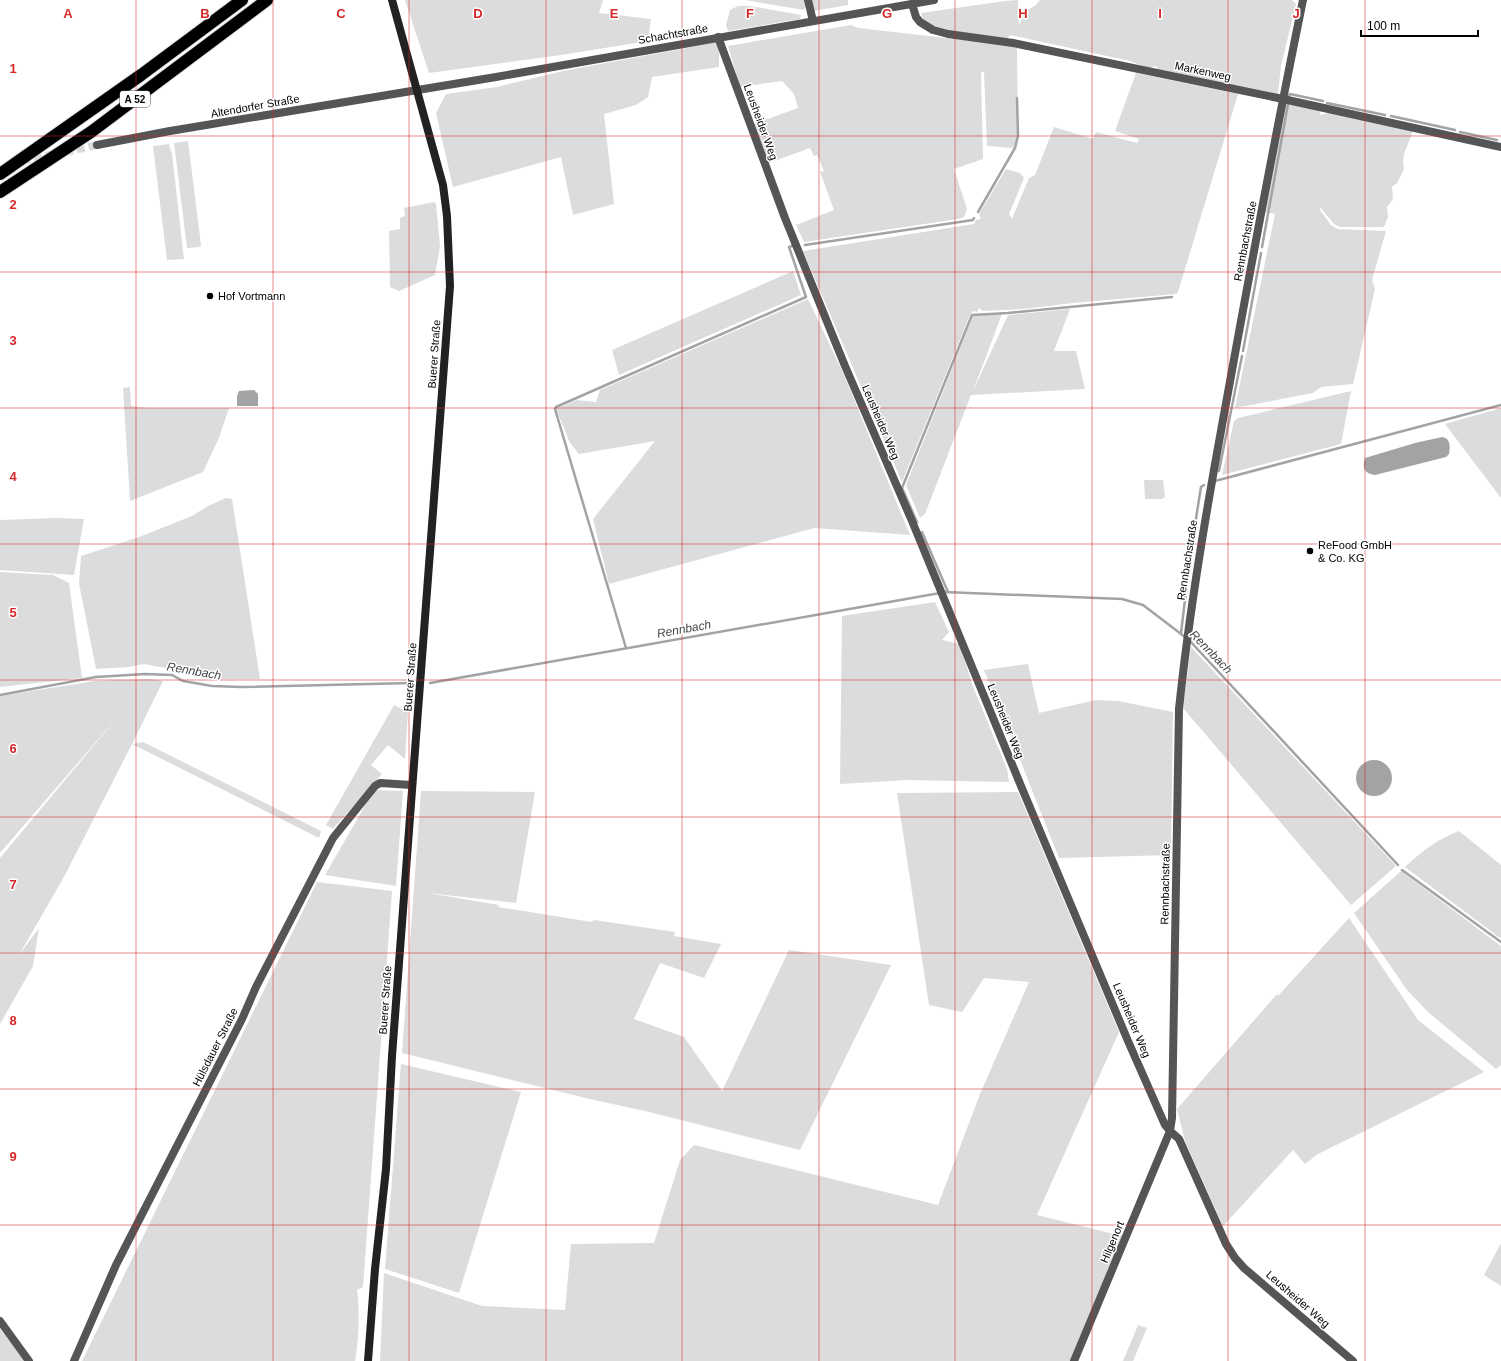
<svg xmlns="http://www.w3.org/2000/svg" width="1501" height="1361" font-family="Helvetica,sans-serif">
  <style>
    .green { fill: #dcdcdc }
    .water { fill: #a3a3a3 }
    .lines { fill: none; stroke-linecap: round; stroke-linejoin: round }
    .stream { stroke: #a3a3a3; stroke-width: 2.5 }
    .tertiary-tunnel { stroke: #d9d9d9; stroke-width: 8; stroke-dasharray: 8 4; stroke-linecap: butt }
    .motorway-casing { stroke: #dbdbdb; stroke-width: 14 }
    .minor { stroke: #555; stroke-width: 8 }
    .tertiary { stroke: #555; stroke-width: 8 }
    .secondary { stroke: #222; stroke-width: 8 }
    .motorway { stroke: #000; stroke-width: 12 }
    .grid { fill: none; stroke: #d62828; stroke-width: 1; stroke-opacity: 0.55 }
    .poi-dot { fill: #000; stroke: #fff; stroke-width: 1.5 }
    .labels { text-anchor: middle; stroke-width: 3; stroke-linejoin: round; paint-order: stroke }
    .shield { fill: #fff; stroke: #4c4c4c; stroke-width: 1 }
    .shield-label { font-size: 10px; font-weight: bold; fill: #000 }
    .street-label { font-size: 11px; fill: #000; stroke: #fff }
    .poi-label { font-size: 11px; fill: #000; stroke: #fff; text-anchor: start }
    .water-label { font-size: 12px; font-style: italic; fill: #444; stroke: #fff }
    .grid-label { font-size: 13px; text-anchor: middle; font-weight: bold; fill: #d62828; stroke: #fff; stroke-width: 3; stroke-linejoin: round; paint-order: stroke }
  </style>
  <rect width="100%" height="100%" fill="#fff"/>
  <!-- green -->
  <path class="green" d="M 405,0 L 603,0 L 599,13 L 651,19 L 648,41 L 561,55 L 429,73 Z
    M 745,0 L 806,0 L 807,3 L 804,10 Z
    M 812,0 L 848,0 L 848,5 L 814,11 Z
    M 1018,0 L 1019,26 L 1024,12 L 1036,5 L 1040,0 L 1292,0 L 1296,4 L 1281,66 L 1278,94 L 1276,95 L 1158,69 L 1156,66 L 1148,68 L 1130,61 L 1010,35 L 1007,39 C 987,36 943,35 928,24 C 924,21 922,17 921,13 L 1005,1 Z
    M 738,6 L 750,6 L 801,15 L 800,19 L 728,31 L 726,25 L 730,10 Z
    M 851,25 L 858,28 L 1017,46 L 1018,136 L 1013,148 L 987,146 L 984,72 L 981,72 L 983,159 L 954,169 L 967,209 L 964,217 L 958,219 L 804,242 L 796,225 L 834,210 L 820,172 L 824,171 L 817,155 L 814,156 L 810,148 L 769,163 L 754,124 L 798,108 L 794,94 L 782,81 L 740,87 L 728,46 Z
    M 719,42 L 719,67 L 652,77 L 648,97 L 636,105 L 604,114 L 614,204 L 573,215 L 561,157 L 453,187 L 436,113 L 446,94 L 497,87 L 563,71 Z
    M 1136,73 L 1238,94 L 1178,292 L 1176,294 L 1073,303 L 1023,309 L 983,311 L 979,308 L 977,312 L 973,311 L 970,315 L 902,482 L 803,251 L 974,224 L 976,220 L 981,219 L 979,214 L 1006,169 L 1020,173 L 1024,178 L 1009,214 L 1012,219 L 1029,178 L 1035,175 L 1054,127 L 1093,139 L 1096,132 L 1137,143 L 1139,139 L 1115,131 Z
    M 1287,103 L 1320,109 L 1320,115 L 1329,113 L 1413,131 L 1404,154 L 1403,161 L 1404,169 L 1397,183 L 1392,187 L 1393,199 L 1387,207 L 1388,217 L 1384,227 L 1340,227 L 1334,224 L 1320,207 L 1320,210 L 1331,225 L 1338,229 L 1386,231 L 1372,280 L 1375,289 L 1353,384 L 1321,387 L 1313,393 L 1235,408 L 1275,214 L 1265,212 L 1285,105 Z
    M 188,141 L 201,245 L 200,247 L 187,248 L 174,143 Z
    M 169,144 L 172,154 L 184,259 L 167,260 L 153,146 Z
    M 434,202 L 436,204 L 440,246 L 435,275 L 399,291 L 390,287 L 389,231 L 400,229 L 400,218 L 405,216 L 404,208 Z
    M 793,271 L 801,295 L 619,375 L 612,350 Z
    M 808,299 L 844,375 L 910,535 L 814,528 L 609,584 L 593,519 L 655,441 L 579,454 L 570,443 L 556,409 L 577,400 L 596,402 L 600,390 Z
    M 1070,309 L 1054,351 L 1076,351 L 1085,389 L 971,395 L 925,514 L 920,518 L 906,485 L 973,316 L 1002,314 L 973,391 L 1008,315 Z
    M 130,387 L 131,406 L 147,408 L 229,408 L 219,438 L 203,472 L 130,501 L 123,388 Z
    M 1351,391 L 1341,444 L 1222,475 L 1234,421 L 1238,418 Z
    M 1501,408 L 1501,498 L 1445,424 Z
    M 1144,480 L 1163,480 L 1165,497 L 1162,499 L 1145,499 Z
    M 226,498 L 232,499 L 260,679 L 222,679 L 144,664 L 128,667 L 96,669 L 79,583 L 81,556 L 139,537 L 192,516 L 208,506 Z
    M 55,518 L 84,519 L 74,575 L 0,570 L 0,520 Z
    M 0,572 L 53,575 L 69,583 L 82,678 L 0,687 Z
    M 935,602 L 949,632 L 942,640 L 960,644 L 972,684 L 1007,769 L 1009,782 L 907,780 L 840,784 L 842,616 Z
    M 1191,647 L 1396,866 L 1351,905 L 1183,708 Z
    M 1028,664 L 1039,713 L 1096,700 L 1118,701 L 1173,712 L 1171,855 L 1059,858 C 1034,796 1010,733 984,670 Z
    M 149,679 L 163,681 L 132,744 L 143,742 L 321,831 L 319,838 L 132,744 L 65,875 L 19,955 L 39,928 L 33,966 L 0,1024 L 0,858 L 120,714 L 0,853 L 0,696 L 95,681 Z
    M 394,705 L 408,712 L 405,759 L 388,745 L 371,765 L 382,774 L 333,829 L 326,825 Z
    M 374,790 L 403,791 L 396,886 L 325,875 Z
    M 421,791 L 535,792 L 516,903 L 427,893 L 499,905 L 498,907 L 592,922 L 594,920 L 675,932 L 674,936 L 721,944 L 704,978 L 660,963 L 634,1019 L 684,1037 L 722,1091 L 789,950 L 891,965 L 800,1150 L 645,1111 L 594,1100 L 402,1053 Z
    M 1018,792 L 1119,1032 L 1037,1215 L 1126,1237 L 1074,1361 L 380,1361 L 384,1273 L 482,1306 L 565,1310 L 571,1244 L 654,1243 L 680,1160 L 694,1145 L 938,1205 L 980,1094 L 1029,982 L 984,978 L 962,1012 L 929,1005 L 897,793 Z
    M 1459,831 L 1501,865 L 1501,937 L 1500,938 L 1405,867 C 1421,852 1437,839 1459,831 Z
    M 1401,871 L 1501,946 L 1501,1065 L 1496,1069 L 1428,1012 L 1407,990 L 1354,913 Z
    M 317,882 L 392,891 L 363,1287 L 357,1290 C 360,1314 359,1338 355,1361 L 82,1361 Z
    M 1349,918 L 1418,1020 L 1484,1072 L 1318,1154 L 1305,1164 L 1293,1150 L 1223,1226 L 1185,1141 L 1177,1109 L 1277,994 L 1278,996 Z
    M 401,1064 L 521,1092 L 459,1293 L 385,1269 Z
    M 1501,1243 L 1501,1286 L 1484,1275 Z
    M 1138,1325 L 1147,1328 L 1133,1361 L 1123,1361 Z
    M 0,1329 L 25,1361 L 0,1361 Z"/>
  <!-- water -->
  <path class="water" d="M 254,390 L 258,394 L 258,406 L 237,406 L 237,396 L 239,391 Z
    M 1442,437 C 1451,438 1450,447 1449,454 L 1446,457 L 1375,475 C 1364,474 1362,467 1365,458 L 1415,443 Z
    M1356 778a18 18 0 1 1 36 0a18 18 0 1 1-36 0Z"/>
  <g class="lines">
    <!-- stream -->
    <path class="stream" d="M 1289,96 L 1290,94 L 1323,101
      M 1327,103 L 1385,115
      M 1391,116 L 1455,130
      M 1460,132 L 1497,140
      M 978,212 L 1015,148 L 1018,136 L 1017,98
      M 805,245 L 973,220 L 974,218
      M 1262,247 L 1288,104
      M 1243,351 L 1261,253
      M 1219,471 L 1242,356
      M 1215,481 L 1501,405
      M 917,522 L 902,488 L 972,315 L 1008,313 L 1172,297
      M 1194,531 L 1201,487 L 1204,485
      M 922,532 L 948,592
      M 944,592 L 1122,599 L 1143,605 L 1185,637
      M 1181,633 L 1191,550
      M 1189,640 L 1398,865
      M 626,648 L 555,409 L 556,407 L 806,297 L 789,247 L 795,245
      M 430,683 L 940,593
      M 0,695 L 96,677 L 145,674 L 172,675 L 183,681 L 212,686 L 241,687 L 411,683
      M 1402,870 L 1501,942"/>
    <!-- tertiary-tunnel -->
    <path class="tertiary-tunnel" d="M 65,152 L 97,145
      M 22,161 L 52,155"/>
    <!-- motorway casing -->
    <g class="motorway-casing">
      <path id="motorway" d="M 0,174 L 141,75 L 242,0
        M 0,192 L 91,132 L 267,0"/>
    </g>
    <!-- minor -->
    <path class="minor" d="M 808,0 L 813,21
      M 912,4 L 916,17 L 920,22 L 933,30 L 948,34 L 1013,43 L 1283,99 L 1501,147
      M 718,37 L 785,218 L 845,366 L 912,521 L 1021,786 L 1128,1041 L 1165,1125 L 1170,1131 L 1179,1139 L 1226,1244 L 1235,1258 L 1244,1268 L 1353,1361
      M 0,1321 L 29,1361
      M 74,1361 L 116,1265 L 242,1019 L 256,987 L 333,838 L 375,786 L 380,783 L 412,785
      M 1074,1361 L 1170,1131 L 1172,1118 L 1179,709 C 1190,604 1208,501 1227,398 C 1251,265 1276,132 1303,0"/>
    <!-- tertiary -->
    <path class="tertiary" d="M 97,145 L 170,131 L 496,77 L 934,0"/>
    <!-- secondary -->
    <path class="secondary" d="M 368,1361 L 375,1269 L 386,1169 L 392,1056 L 450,286 L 447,216 L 443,185 L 392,0"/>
    <!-- motorway -->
    <use href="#motorway" class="motorway"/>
  </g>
  <!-- grid -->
  <path class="grid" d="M 136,0 L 136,1361M 273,0 L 273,1361M 409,0 L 409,1361M 546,0 L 546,1361M 682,0 L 682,1361M 819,0 L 819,1361M 955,0 L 955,1361M 1092,0 L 1092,1361M 1228,0 L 1228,1361M 1365,0 L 1365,1361M 0,136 L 1501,136M 0,272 L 1501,272M 0,408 L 1501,408M 0,544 L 1501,544M 0,680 L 1501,680M 0,817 L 1501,817M 0,953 L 1501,953M 0,1089 L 1501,1089M 0,1225 L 1501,1225"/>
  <!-- markers -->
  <g class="poi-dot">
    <circle cx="210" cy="296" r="4"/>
    <circle cx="1310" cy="551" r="4"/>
  </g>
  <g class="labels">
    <!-- shield labels -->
    <rect class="shield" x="120" y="91" width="30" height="16" rx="3"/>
    <g class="shield-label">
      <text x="135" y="103">A 52</text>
    </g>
    <!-- street labels -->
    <g class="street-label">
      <text transform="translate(673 34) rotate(-10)" y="4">Schachtstraße</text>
      <text transform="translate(1203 71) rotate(12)" y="4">Markenweg</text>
      <text transform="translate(255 106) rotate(-10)" y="4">Altendorfer Straße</text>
      <text transform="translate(761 122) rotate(70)" y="4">Leusheider Weg</text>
      <text transform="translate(1245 241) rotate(-79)" y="4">Rennbachstraße</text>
      <text transform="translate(434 354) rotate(-86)" y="4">Buerer Straße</text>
      <text transform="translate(881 422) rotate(67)" y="4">Leusheider Weg</text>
      <text transform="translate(1187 560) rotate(-81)" y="4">Rennbachstraße</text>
      <text transform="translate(410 677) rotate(-86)" y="4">Buerer Straße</text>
      <text transform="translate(1006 721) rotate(68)" y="4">Leusheider Weg</text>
      <text transform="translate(1165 884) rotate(-89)" y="4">Rennbachstraße</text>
      <text transform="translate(385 1000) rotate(-86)" y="4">Buerer Straße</text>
      <text transform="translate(1132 1020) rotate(67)" y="4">Leusheider Weg</text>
      <text transform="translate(215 1047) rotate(-63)" y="4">Hülsdauer Straße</text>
      <text transform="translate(1112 1242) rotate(-67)" y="4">Hilgenort</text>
      <text transform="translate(1298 1299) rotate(41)" y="4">Leusheider Weg</text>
    </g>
    <!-- poi labels -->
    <g class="poi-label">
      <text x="218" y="300">Hof Vortmann</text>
      <text x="1318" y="549">ReFood GmbH<tspan x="1318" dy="13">&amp; Co. KG</tspan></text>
    </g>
    <!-- water labels -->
    <g class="water-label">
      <text transform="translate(684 629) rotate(-10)" y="4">Rennbach</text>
      <text transform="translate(1211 652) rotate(46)" y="4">Rennbach</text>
      <text transform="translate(194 671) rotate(10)" y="4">Rennbach</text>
    </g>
  </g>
  <g class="grid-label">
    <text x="68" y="18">A</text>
    <text x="205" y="18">B</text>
    <text x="341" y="18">C</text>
    <text x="478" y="18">D</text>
    <text x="614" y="18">E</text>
    <text x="750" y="18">F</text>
    <text x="887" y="18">G</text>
    <text x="1023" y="18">H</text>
    <text x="1160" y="18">I</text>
    <text x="1296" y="18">J</text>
    <text x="13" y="73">1</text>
    <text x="13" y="209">2</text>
    <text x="13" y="345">3</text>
    <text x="13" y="481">4</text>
    <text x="13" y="617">5</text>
    <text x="13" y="753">6</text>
    <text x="13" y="889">7</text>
    <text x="13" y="1025">8</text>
    <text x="13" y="1161">9</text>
  </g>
  <!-- scale -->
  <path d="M1361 30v6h117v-6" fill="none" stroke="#000000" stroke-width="2"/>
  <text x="1367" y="30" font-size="12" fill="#000000" stroke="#ffffff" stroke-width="3" paint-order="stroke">100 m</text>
</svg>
